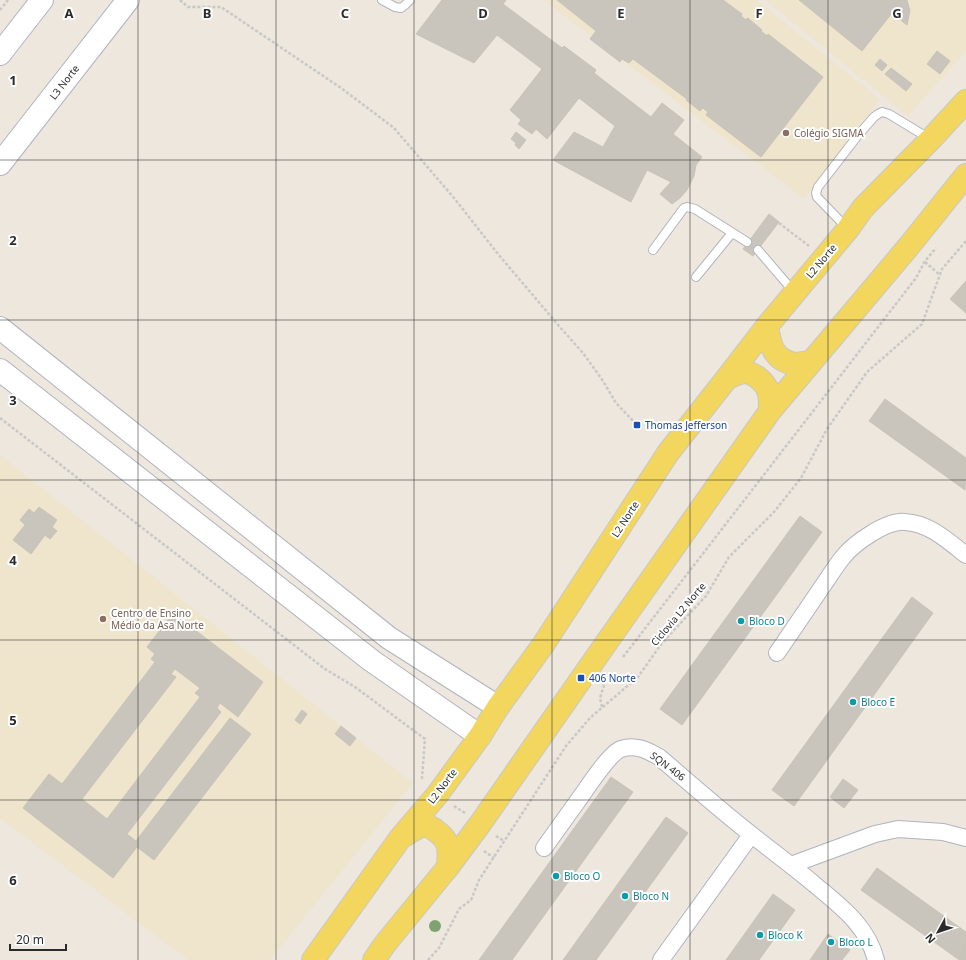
<svg xmlns="http://www.w3.org/2000/svg" width="966" height="960" font-family="'Noto Sans',sans-serif">
  <style>
    .education { fill: #efe5cd }
    .building { fill: #c9c5bc; stroke: #c9c3b7; fill-rule: evenodd }
    .lines { fill: none; stroke-linecap: round; stroke-linejoin: round }
    .lane-casing { stroke: #b1b3bf; stroke-width: 10 }
    .street-casing { stroke: #b1b3bf; stroke-width: 18 }
    .secondary-casing { stroke: #b1b3bf; stroke-width: 24 }
    .primary-casing { stroke: #c8c8c8; stroke-width: 24 }
    .path { stroke: #c8c8c8; stroke-width: 2.5; stroke-dasharray: 3 2; stroke-linecap: butt }
    .lane { stroke: #fff; stroke-width: 8 }
    .street { stroke: #fff; stroke-width: 16 }
    .secondary { stroke: #fff; stroke-width: 22 }
    .primary { stroke: #f3d65d; stroke-width: 22 }
    .tree { fill: #80a271 }
    .grid { fill: none; stroke: #2b2b2b; stroke-width: 1; stroke-opacity: 0.55 }
    .education-dot { fill: #8d6e63; stroke: #fff; stroke-width: 1.5 }
    .transit-dot { fill: #1a4fb4; stroke: #fff; stroke-width: 1.5 }
    .culture-dot { fill: #0f9aa8; stroke: #fff; stroke-width: 1.5 }
    .labels { text-anchor: middle; stroke-width: 4; stroke-linejoin: round; paint-order: stroke }
    .street-label { font-size: 10px; fill: #2b2b2b; stroke: #fff }
    .education-label { font-size: 10px; fill: #785e54; stroke: #fff; text-anchor: start }
    .transit-label { font-size: 10px; fill: #164399; stroke: #fff; text-anchor: start }
    .culture-label { font-size: 10px; fill: #0d838f; stroke: #fff; text-anchor: start }
    .grid-label { font-size: 13px; text-anchor: middle; font-weight: bold; fill: #2b2b2b; stroke: #fff; stroke-width: 4; stroke-linejoin: round; paint-order: stroke }
  </style>
  <rect width="100%" height="100%" fill="#ede7dd"/>
  <!-- education -->
  <path class="education" d="M 544,0 L 756,0 L 880,99 L 804,199 Z
    M 765,0 L 966,0 L 966,51 L 908,116 Z
    M 0,455 L 413,783 L 270,960 L 188,960 L 0,818 Z"/>
  <!-- building -->
  <path class="building" d="M 442,0 L 506,0 L 503,4 L 562,48 L 564,46 L 596,70 L 594,73 L 651,117 L 662,103 L 684,120 L 673,134 L 702,157 L 696,165 L 694,176 L 687,190 L 680,198 L 672,204 L 660,194 L 671,182 L 647,170 L 631,202 L 553,160 L 574,132 L 603,147 L 615,126 L 579,98 L 547,139 L 536,129 L 532,134 L 518,124 L 521,120 L 510,110 L 542,69 L 497,35 L 474,63 L 416,34 Z
    M 557,0 L 723,0 L 742,14 L 741,16 L 746,20 L 747,18 L 749,19 L 762,30 L 761,31 L 767,36 L 768,34 L 823,77 L 761,157 L 706,115 L 708,112 L 703,108 L 700,111 L 686,100 L 687,99 L 633,59 L 629,63 L 622,59 L 620,62 L 590,39 L 596,31 Z
    M 799,0 L 907,0 L 910,11 L 908,20 L 907,25 L 892,13 L 862,51 Z
    M 937,51 L 950,61 L 940,74 L 927,64 Z
    M 880,59 L 887,65 L 882,71 L 875,65 Z
    M 891,68 L 912,84 L 906,91 L 885,74 Z
    M 516,132 L 526,140 L 519,149 L 515,145 L 516,143 L 511,139 Z
    M 769,214 L 779,222 L 753,256 L 743,249 Z
    M 966,281 L 966,313 L 950,299 Z
    M 885,399 L 966,458 L 965,490 L 869,421 Z
    M 39,507 L 57,520 L 52,527 L 57,531 L 50,539 L 45,535 L 31,554 L 13,540 L 25,525 L 20,520 L 29,509 L 34,513 Z
    M 800,516 L 822,532 L 682,725 L 660,709 Z
    M 912,597 L 933,613 L 794,806 L 772,790 Z
    M 173,613 L 263,682 L 238,717 L 220,703 L 217,708 L 221,712 L 127,834 L 136,841 L 230,718 L 251,734 L 154,860 L 137,847 L 113,878 L 23,808 L 49,774 L 62,784 L 155,662 L 151,659 L 155,654 L 147,647 ZM 175,669 L 200,688 L 195,693 L 200,697 L 107,819 L 82,799 L 176,677 L 171,674 Z
    M 302,710 L 307,714 L 300,724 L 295,720 Z
    M 341,726 L 356,738 L 350,746 L 335,734 Z
    M 611,777 L 633,792 L 512,960 L 479,960 Z
    M 843,779 L 858,790 L 844,808 L 830,797 Z
    M 666,817 L 688,833 L 596,960 L 563,960 Z
    M 877,868 L 966,932 L 966,947 L 958,959 L 861,890 Z
    M 773,894 L 795,910 L 759,960 L 726,960 Z
    M 828,934 L 850,950 L 842,960 L 810,960 Z
    M 966,947 L 966,960 L 960,960 L 958,959 Z"/>
  <g class="lines">
    <!-- lane casing -->
    <g class="lane-casing">
      <path id="lane" d="M 382,0 L 395,7 L 401,8 L 405,5 L 410,0
        M 847,228 L 817,197 L 816,193 L 818,187 L 859,134 L 874,117 L 878,114 L 882,112 L 889,114 L 930,139
        M 653,250 L 684,208 L 687,207 L 695,209 L 747,242
        M 758,250 L 794,292
        M 696,277 L 732,233"/>
    </g>
    <!-- street casing -->
    <g class="street-casing">
      <path id="street" d="M 777,653 C 792,631 807,609 822,587 C 829,577 835,567 843,557 C 854,543 887,520 905,522 C 929,523 948,541 966,555
        M 544,848 C 557,830 569,813 582,795 C 589,785 610,753 621,749 C 635,744 647,750 659,757 C 690,783 720,810 752,835 C 773,852 794,867 814,884 C 840,906 867,925 876,960
        M 791,865 L 875,834 L 898,829 L 943,832 L 966,838
        M 661,960 L 751,835"/>
    </g>
    <!-- secondary casing -->
    <g class="secondary-casing">
      <path id="secondary" d="M 0,54 L 42,0
        M 0,164 L 128,0
        M 0,328 L 389,638 L 498,707
        M 0,370 L 372,661 L 480,736"/>
    </g>
    <!-- primary casing -->
    <g class="primary-casing">
      <path id="primary" d="M 767,326 C 770,345 773,360 795,364 C 800,364 806,362 811,362
        M 727,378 C 733,376 739,372 745,372 C 749,372 753,375 757,377 C 770,387 770,395 770,411
        M 402,837 C 407,834 419,826 424,826 C 428,826 433,828 436,831 C 451,841 449,851 448,867
        M 313,960 L 401,837 L 437,795 L 480,736 L 498,707 L 543,645 L 668,453 L 727,378 L 767,326 L 848,229 L 863,208 L 931,139 L 966,101
        M 374,960 L 385,944 L 448,867 L 480,824 L 609,639 L 770,411 L 909,246 L 966,175"/>
    </g>
    <!-- path -->
    <path class="path" d="M 180,0 L 188,7 L 221,7 L 341,88 L 394,128 L 454,198 L 498,254 L 559,326 L 583,353 L 603,381 L 616,403 L 637,425
      M 0,10 L 8,0
      M 779,223 L 809,246
      M 925,262 L 940,275
      M 0,418 L 325,669 L 355,687 L 425,739 L 422,778 L 423,780
      M 623,657 L 916,278 L 925,261 L 936,248
      M 602,707 L 600,698 L 605,682
      M 454,806 L 465,813
      M 496,836 L 504,841
      M 484,851 L 494,858
      M 428,960 L 439,948 L 459,909 L 471,900 L 479,880 L 566,746 L 590,718 L 638,677 L 662,643 L 706,596 L 729,557 L 774,512 L 801,478 L 827,429 L 867,372 L 922,324 L 942,269 L 966,241"/>
    <!-- lane -->
    <use href="#lane" class="lane"/>
    <!-- street -->
    <use href="#street" class="street"/>
    <!-- secondary -->
    <use href="#secondary" class="secondary"/>
    <!-- primary -->
    <use href="#primary" class="primary"/>
  </g>
  <!-- trees -->
  <circle class="tree" cx="435" cy="926" r="6"/>
  <!-- grid -->
  <path class="grid" d="M 138,0 L 138,960M 276,0 L 276,960M 414,0 L 414,960M 552,0 L 552,960M 690,0 L 690,960M 828,0 L 828,960M 0,160 L 966,160M 0,320 L 966,320M 0,480 L 966,480M 0,640 L 966,640M 0,800 L 966,800"/>
  <!-- markers -->
  <g class="education-dot">
    <circle cx="786" cy="133" r="4"/>
    <circle cx="103" cy="619" r="4"/>
  </g>
  <g class="transit-dot">
    <rect x="633" y="421" width="8" height="8" rx="2"/>
    <rect x="577" y="674" width="8" height="8" rx="2"/>
  </g>
  <g class="culture-dot">
    <circle cx="741" cy="621" r="4"/>
    <circle cx="853" cy="702" r="4"/>
    <circle cx="556" cy="876" r="4"/>
    <circle cx="625" cy="896" r="4"/>
    <circle cx="760" cy="935" r="4"/>
    <circle cx="831" cy="942" r="4"/>
  </g>
  <g class="labels">
    <!-- street labels -->
    <g class="street-label">
      <text transform="translate(64 82) rotate(-52)" y="4">L3 Norte</text>
      <text transform="translate(821 261) rotate(-50)" y="4">L2 Norte</text>
      <text transform="translate(625 519) rotate(-57)" y="4">L2 Norte</text>
      <text transform="translate(678 614) rotate(-50)" y="4">Ciclovia L2 Norte</text>
      <text transform="translate(668 766) rotate(37)" y="4">SQN 406</text>
      <text transform="translate(442 786) rotate(-53)" y="4">L2 Norte</text>
    </g>
    <!-- education labels -->
    <g class="education-label">
      <text x="794" y="137">Colégio SIGMA</text>
      <text x="111" y="617">Centro de Ensino<tspan x="111" dy="12">Médio da Asa Norte</tspan></text>
    </g>
    <!-- transit labels -->
    <g class="transit-label">
      <text x="645" y="429">Thomas Jefferson</text>
      <text x="589" y="682">406 Norte</text>
    </g>
    <!-- culture labels -->
    <g class="culture-label">
      <text x="749" y="625">Bloco D</text>
      <text x="861" y="706">Bloco E</text>
      <text x="564" y="880">Bloco O</text>
      <text x="633" y="900">Bloco N</text>
      <text x="768" y="939">Bloco K</text>
      <text x="839" y="946">Bloco L</text>
    </g>
  </g>
  <g class="grid-label">
    <text x="69" y="18">A</text>
    <text x="207" y="18">B</text>
    <text x="345" y="18">C</text>
    <text x="483" y="18">D</text>
    <text x="621" y="18">E</text>
    <text x="759" y="18">F</text>
    <text x="897" y="18">G</text>
    <text x="13" y="85">1</text>
    <text x="13" y="245">2</text>
    <text x="13" y="405">3</text>
    <text x="13" y="565">4</text>
    <text x="13" y="725">5</text>
    <text x="13" y="885">6</text>
  </g>
  <!-- north arrow -->
  <g transform="translate(938 932) rotate(230)" stroke="#ffffff" stroke-width="3" paint-order="stroke">
  <path d="M0-3L7 15L0 10L-7 15Z" fill="#2b2b2b"/>
  <text y="-6" font-size="11" font-weight="bold" text-anchor="middle" fill="#2b2b2b">N</text>
  </g>
  <!-- scale -->
  <path d="M10 944v6h56v-6" fill="none" stroke="#2b2b2b" stroke-width="2"/>
  <text x="16" y="944" font-size="12" fill="#2b2b2b" stroke="#ffffff" stroke-width="3" paint-order="stroke">20 m</text>
</svg>
